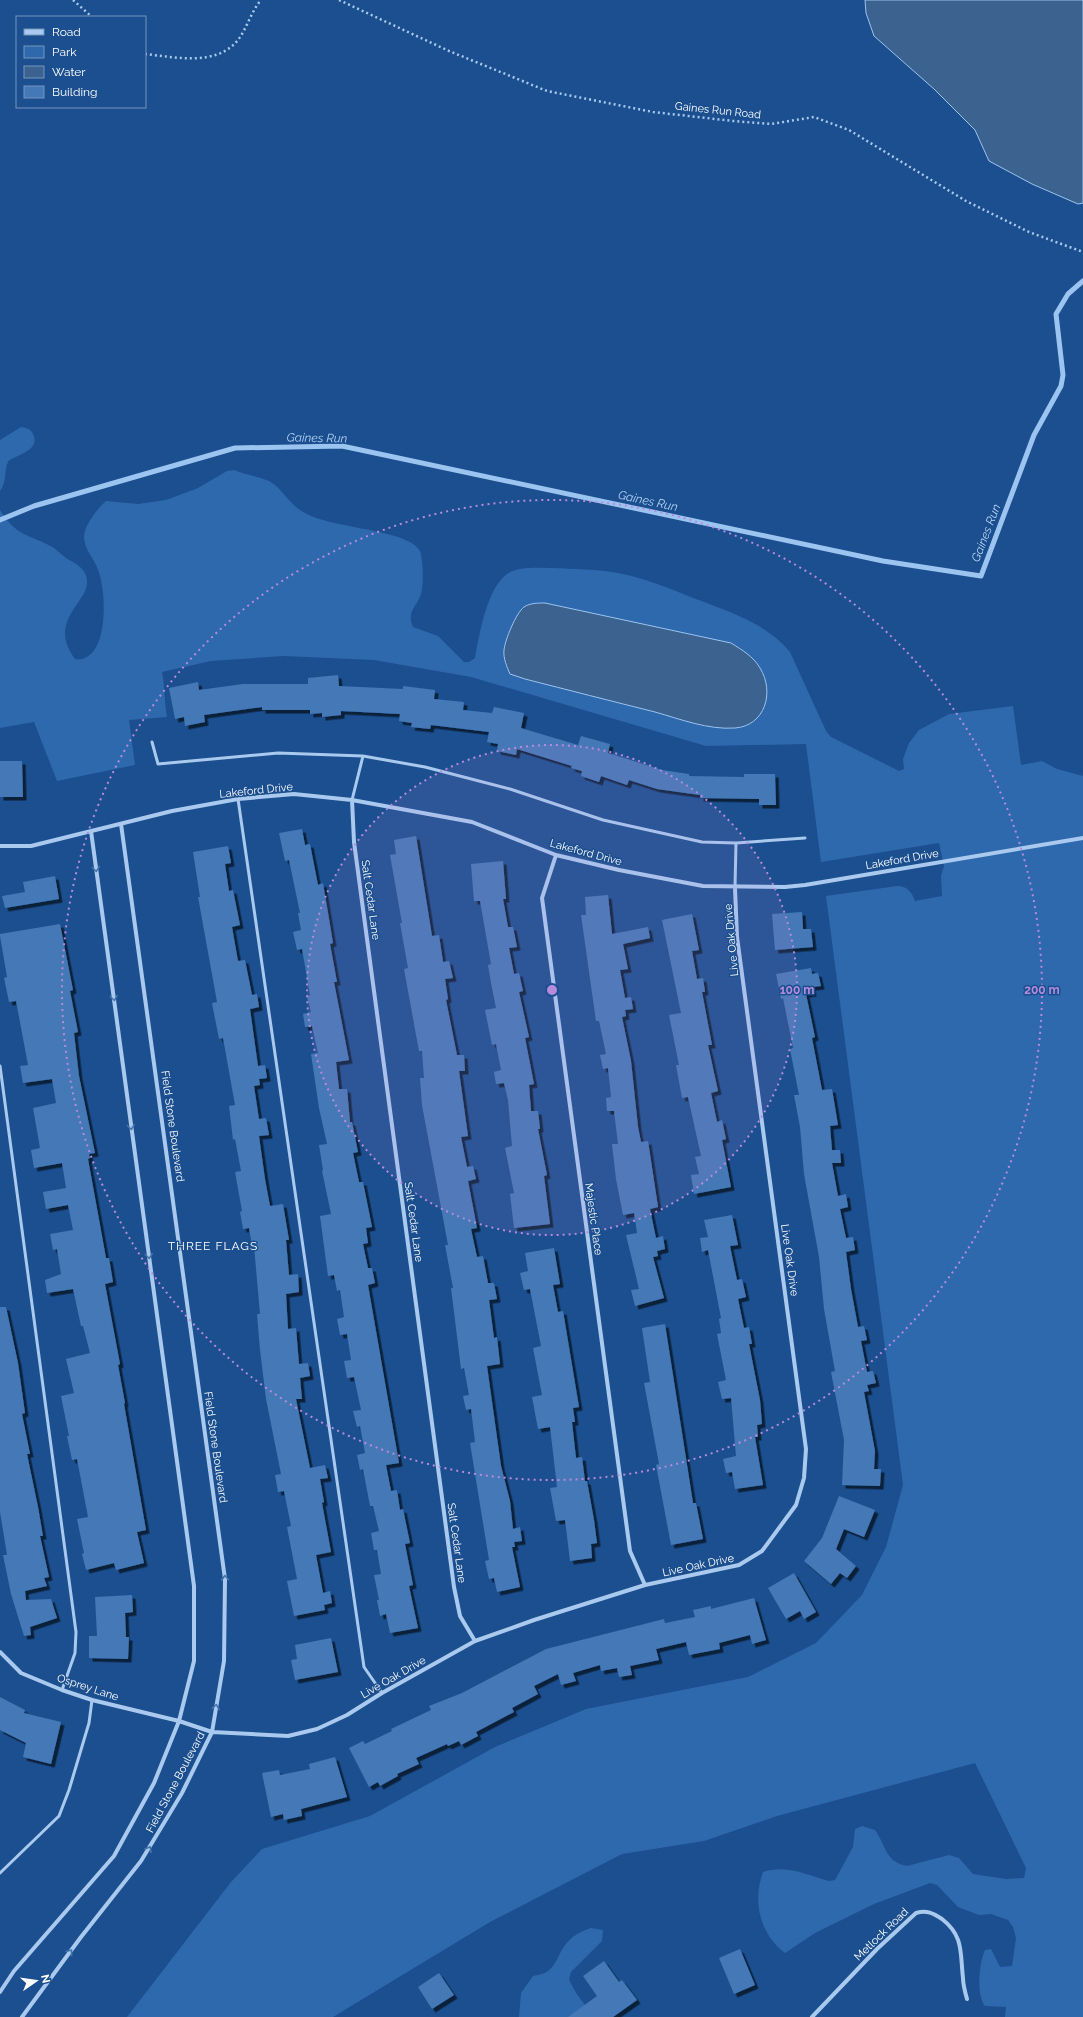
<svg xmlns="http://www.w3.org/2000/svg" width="1083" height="2017" font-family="Raleway,sans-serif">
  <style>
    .green { fill: #2e69ad }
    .water { fill: #3c6290; stroke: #9cc4f0 }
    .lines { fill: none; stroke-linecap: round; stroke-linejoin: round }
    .stream { stroke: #9cc4f0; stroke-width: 5 }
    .building { fill: #4478b7; filter: url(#shadow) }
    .path { stroke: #a9c9ee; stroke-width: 2.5; stroke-dasharray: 2 3; stroke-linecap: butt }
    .lane { stroke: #a9c9ee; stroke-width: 3 }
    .street { stroke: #a9c9ee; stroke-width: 4 }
    .oneway { stroke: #4674ac }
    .ring { fill: none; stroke: #b68bdc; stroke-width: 2; stroke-dasharray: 2 4 }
    .labels { text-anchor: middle; stroke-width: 3; stroke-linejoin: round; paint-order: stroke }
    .street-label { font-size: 11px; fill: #fff; stroke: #1b4f8f }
    .water-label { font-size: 12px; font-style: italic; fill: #b5d3f5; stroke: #1b4f8f }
    .neighbourhood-label { font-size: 12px; letter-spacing: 1px; fill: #fff; stroke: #1b4f8f }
    .centre { fill: #b68bdc; stroke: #1b4f8f; stroke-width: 2 }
    .ring-label { font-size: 12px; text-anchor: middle; font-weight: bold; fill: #b68bdc; stroke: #1b4f8f; stroke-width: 3; stroke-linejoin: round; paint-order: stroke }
  </style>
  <defs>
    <filter id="shadow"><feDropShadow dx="3.5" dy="3.5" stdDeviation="0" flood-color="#0009"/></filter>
  </defs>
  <rect width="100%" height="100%" fill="#1b4f8f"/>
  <!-- green -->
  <path class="green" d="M 21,427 C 25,428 29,428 32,432 C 44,452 11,456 8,462 C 4,470 7,482 0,491 L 0,440 Z
    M 234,470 C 245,475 258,476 269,481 C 282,488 288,502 300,510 C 313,519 334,523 349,526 C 365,530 412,535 420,551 C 423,559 424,585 421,594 C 417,607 406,611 413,627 L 438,636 L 464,662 L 469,662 L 475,658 C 479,635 487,588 507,574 C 519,566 538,568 552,568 C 574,569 597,569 618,573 C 644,578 669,588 693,598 C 728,611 766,623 790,652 L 826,731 L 831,737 L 899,771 L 904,769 L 903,759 L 909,743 L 919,730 L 949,714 L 1013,706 L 1021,765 L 1042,761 L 1057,769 L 1083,776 L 1083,2017 L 1005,2017 L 1006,2007 L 985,2006 C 976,1995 979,1963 985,1950 L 991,1949 L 1000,1967 L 1012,1966 L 1016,1938 L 1013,1927 L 1008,1920 L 991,1914 L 979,1915 L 958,1907 L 937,1885 L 930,1883 L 874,1904 L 815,1933 L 785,1953 C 760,1934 752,1902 763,1872 C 786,1864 807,1875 829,1881 L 835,1880 L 853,1847 L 855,1829 L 862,1826 L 875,1830 C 886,1845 885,1862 907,1866 L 949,1855 L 959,1858 L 973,1874 L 1006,1879 L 1024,1878 L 1026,1868 L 975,1763 L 777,1816 L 704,1841 L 622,1854 L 490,1922 L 333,2017 L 127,2017 L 231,1882 L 262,1849 L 370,1816 L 495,1747 L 586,1709 L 748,1677 L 816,1643 L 862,1595 L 886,1547 L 903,1485 L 826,896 L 897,886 C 907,886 912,892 915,901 L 942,896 L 941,876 L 944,866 L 939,843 L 821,862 L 806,744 L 706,746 L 471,677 L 374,660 L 283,656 L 211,661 L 162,672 C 165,687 164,701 167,717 L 129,720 L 135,765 L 57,781 L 34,722 L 0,728 L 0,510 C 16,537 30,534 54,548 C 58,551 62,555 66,558 C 71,561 79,565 83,570 C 103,598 42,615 75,659 C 83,661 90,656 95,649 C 107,631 106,585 96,565 C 91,555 81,544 85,531 C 88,521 98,508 106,501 L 138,504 L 166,500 L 198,488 L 227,471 Z
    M 591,1928 L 603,1930 L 602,1941 L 571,1972 L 569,1979 C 575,1994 585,2005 596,2017 L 519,2017 L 521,1993 L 533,1976 C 556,1973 554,1961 565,1945 C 572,1936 581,1931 591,1928 Z"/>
  <!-- water -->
  <path class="water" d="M 865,0 L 1083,0 L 1083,203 L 1078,204 L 1032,184 L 989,161 L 975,130 L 934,89 L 874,36 L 866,13 Z
    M 545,603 L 731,643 C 742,650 753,656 760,668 C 775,692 765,726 735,728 C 708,730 680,719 655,712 C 611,701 568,690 525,679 L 510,674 C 507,667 503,658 504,650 C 505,640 516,613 524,607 C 530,603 538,603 545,603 Z"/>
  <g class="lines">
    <!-- stream -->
    <path class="stream" d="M 0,520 L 34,506 L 235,448 L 342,446 L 883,561 L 981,576 L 1034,435 L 1061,386 L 1063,375 L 1056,314 L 1068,294 L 1083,281"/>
  </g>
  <!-- building -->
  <path class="building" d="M 338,675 L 339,686 L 403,689 L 403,686 L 435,690 L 434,699 L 464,702 L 463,710 L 492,713 L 494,707 L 524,713 L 521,728 L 578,745 L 581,736 L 610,744 L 608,753 L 662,770 L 689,774 L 689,776 L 744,777 L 744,774 L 775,774 L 776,805 L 759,805 L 759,799 L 700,798 L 700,795 L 657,789 L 629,780 L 627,785 L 601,776 L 599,782 L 581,776 L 582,771 L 571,768 L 572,766 L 517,749 L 516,755 L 497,751 L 498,744 L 487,742 L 489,732 L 431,725 L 430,729 L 411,727 L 412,723 L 399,721 L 400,714 L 341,711 L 341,715 L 322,717 L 322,713 L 310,714 L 310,710 L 262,710 L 262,707 L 204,715 L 205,722 L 185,726 L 184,717 L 175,719 L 169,688 L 198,682 L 199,690 L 243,684 L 308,684 L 308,678 Z
    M 0,761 L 22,761 L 23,797 L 0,797 Z
    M 302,829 L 305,845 L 310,844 L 318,885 L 323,883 L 333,943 L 330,944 L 337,982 L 334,982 L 349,1060 L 336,1062 L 339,1089 L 347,1089 L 350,1122 L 352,1122 L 358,1152 L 353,1153 L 359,1182 L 363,1182 L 372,1227 L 366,1228 L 368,1243 L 363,1244 L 368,1268 L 372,1268 L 375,1283 L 368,1285 L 399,1463 L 386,1465 L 391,1491 L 397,1490 L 400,1510 L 403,1509 L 410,1543 L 405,1544 L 413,1585 L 409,1586 L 418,1628 L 390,1633 L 386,1614 L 380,1616 L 377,1600 L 379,1600 L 374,1575 L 381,1574 L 377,1550 L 374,1550 L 371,1533 L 379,1531 L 373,1506 L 370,1506 L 363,1469 L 360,1470 L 357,1455 L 365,1453 L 360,1426 L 357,1427 L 353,1411 L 361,1410 L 354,1377 L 347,1378 L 344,1361 L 351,1360 L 347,1334 L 340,1335 L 337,1319 L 344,1317 L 340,1290 L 337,1291 L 334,1275 L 328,1276 L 320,1216 L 331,1214 L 322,1171 L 323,1170 L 319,1145 L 327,1144 L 319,1108 L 311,1054 L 318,1053 L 312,1026 L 305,1027 L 303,1014 L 311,1012 L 307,996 L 310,995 L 302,949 L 297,950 L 293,932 L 301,930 L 298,913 L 300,913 L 289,860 L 285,861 L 279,833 Z
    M 416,836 L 432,936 L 439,935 L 443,962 L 449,961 L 453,978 L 445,979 L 448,999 L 446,1000 L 457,1055 L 464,1055 L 465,1071 L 459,1071 L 468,1136 L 461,1137 L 467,1167 L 473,1166 L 476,1179 L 468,1181 L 477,1228 L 471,1229 L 477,1257 L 483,1256 L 488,1283 L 494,1283 L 497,1299 L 489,1300 L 494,1338 L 497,1337 L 500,1364 L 487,1366 L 501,1466 L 510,1501 L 513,1529 L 520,1527 L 522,1541 L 514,1542 L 515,1547 L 512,1547 L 520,1587 L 497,1592 L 494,1578 L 489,1579 L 485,1561 L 489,1560 L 470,1443 L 475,1442 L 471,1409 L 466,1410 L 463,1396 L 469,1395 L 464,1368 L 461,1369 L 451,1288 L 453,1288 L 445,1245 L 448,1245 L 422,1105 L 420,1078 L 424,1078 L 422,1051 L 419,1051 L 404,969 L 408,968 L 400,923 L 402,923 L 390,855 L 396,854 L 394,840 Z
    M 228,846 L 231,863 L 225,864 L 229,891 L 233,890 L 240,925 L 232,927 L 238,961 L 245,960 L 252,995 L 257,994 L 259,1007 L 250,1009 L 258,1066 L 265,1065 L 267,1078 L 259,1079 L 260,1085 L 254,1086 L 259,1119 L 266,1118 L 269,1135 L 259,1136 L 265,1179 L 270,1206 L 283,1204 L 289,1240 L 286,1240 L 289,1275 L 298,1274 L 299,1292 L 286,1294 L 288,1329 L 296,1328 L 299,1364 L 308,1363 L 310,1376 L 300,1378 L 302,1399 L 296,1399 L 310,1468 L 325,1465 L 328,1478 L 320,1479 L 324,1502 L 322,1503 L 331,1552 L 316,1555 L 323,1593 L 330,1591 L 332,1603 L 324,1605 L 325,1610 L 294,1616 L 287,1581 L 297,1579 L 287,1527 L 291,1526 L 284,1491 L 278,1492 L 275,1475 L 281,1474 L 266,1399 L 260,1350 L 257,1314 L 260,1314 L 254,1246 L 252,1246 L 249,1228 L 243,1229 L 240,1212 L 242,1211 L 235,1172 L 241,1171 L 235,1139 L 233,1140 L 229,1106 L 235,1105 L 223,1038 L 219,1039 L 212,1003 L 217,1002 L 198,897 L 200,897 L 193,852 Z
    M 503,861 L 506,899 L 503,899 L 508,927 L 513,927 L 517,947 L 509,948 L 514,974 L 519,973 L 523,991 L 519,992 L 529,1037 L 525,1038 L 534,1084 L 529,1085 L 531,1111 L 538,1111 L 540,1129 L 538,1129 L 547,1175 L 544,1176 L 550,1224 L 514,1228 L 510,1194 L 514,1193 L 505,1148 L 512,1146 L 508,1100 L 504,1083 L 496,1084 L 494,1072 L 501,1070 L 496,1044 L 492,1045 L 485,1010 L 496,1008 L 491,983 L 488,965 L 491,964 L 480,901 L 474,901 L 471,864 Z
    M 55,876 L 59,899 L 5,908 L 2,896 L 25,892 L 23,882 Z
    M 608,895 L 612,934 L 648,927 L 650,938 L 623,944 L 628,969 L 620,970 L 625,998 L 631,997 L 633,1009 L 625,1010 L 626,1016 L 622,1017 L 631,1061 L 638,1127 L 641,1142 L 648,1141 L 658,1207 L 650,1209 L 656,1238 L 663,1236 L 665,1249 L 657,1251 L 658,1256 L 653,1257 L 664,1298 L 635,1306 L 631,1290 L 639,1289 L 626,1235 L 637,1233 L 634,1213 L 623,1215 L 616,1179 L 612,1144 L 618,1144 L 614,1111 L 607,1111 L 606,1098 L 611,1097 L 608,1068 L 603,1069 L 600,1055 L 606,1054 L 599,1021 L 596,1021 L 581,915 L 586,915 L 585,897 Z
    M 802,912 L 803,929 L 811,929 L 813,947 L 775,950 L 772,914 Z
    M 692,914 L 699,950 L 692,951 L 697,979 L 703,978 L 705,992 L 702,992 L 712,1045 L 708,1045 L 718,1091 L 711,1093 L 717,1122 L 722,1120 L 726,1139 L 722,1140 L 731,1187 L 694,1194 L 691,1175 L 699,1174 L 695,1157 L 701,1156 L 688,1097 L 682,1098 L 676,1065 L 679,1065 L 669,1015 L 681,1013 L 662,920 Z
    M 60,924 L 73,990 L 70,991 L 78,1032 L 74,1033 L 79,1076 L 95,1153 L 89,1154 L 90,1158 L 88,1159 L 106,1258 L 109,1258 L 113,1282 L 105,1284 L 120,1364 L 118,1365 L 125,1403 L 124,1404 L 146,1530 L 137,1532 L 144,1563 L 116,1570 L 114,1563 L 86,1570 L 82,1554 L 84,1553 L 77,1519 L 88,1517 L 77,1459 L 72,1460 L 67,1436 L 69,1436 L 61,1396 L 74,1393 L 66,1359 L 90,1353 L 83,1326 L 81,1326 L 73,1289 L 47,1293 L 45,1280 L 61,1274 L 57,1249 L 53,1250 L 50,1234 L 73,1230 L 68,1205 L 46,1209 L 43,1192 L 66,1188 L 62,1163 L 34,1168 L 31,1150 L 40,1148 L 33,1108 L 56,1103 L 52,1079 L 23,1083 L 20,1066 L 28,1065 L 16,1001 L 9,1002 L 4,978 L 7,977 L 0,936 L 0,934 Z
    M 811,968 L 812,974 L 818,973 L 821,986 L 812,987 L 813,993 L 806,994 L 815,1037 L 812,1038 L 822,1090 L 832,1089 L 838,1125 L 830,1126 L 832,1150 L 840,1150 L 841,1163 L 832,1163 L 838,1196 L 846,1194 L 848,1207 L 840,1209 L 846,1238 L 853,1237 L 855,1250 L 846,1252 L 851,1289 L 858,1327 L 864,1326 L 867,1340 L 861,1341 L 867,1372 L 873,1371 L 876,1383 L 867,1385 L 869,1391 L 864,1392 L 875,1451 L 874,1469 L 881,1469 L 880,1486 L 842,1485 L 844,1440 L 831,1372 L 835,1371 L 824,1309 L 819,1257 L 804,1174 L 800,1127 L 794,1095 L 799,1095 L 790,1049 L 793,1048 L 783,998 L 781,999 L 776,974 Z
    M 732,1215 L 738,1245 L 730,1246 L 737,1280 L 742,1279 L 746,1297 L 738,1299 L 744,1328 L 749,1327 L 752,1344 L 749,1344 L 760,1400 L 762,1424 L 757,1425 L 758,1437 L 755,1437 L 763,1485 L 735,1489 L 732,1472 L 726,1473 L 723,1459 L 736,1456 L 731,1398 L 722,1399 L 718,1382 L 726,1380 L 717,1334 L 721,1333 L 719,1319 L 721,1318 L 708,1250 L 702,1252 L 700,1238 L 708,1237 L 704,1220 Z
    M 554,1248 L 560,1284 L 553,1285 L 558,1312 L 563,1311 L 579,1407 L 573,1408 L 575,1422 L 572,1422 L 576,1458 L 582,1457 L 585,1481 L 587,1481 L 594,1520 L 597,1543 L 591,1544 L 592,1558 L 570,1561 L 565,1520 L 556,1521 L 550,1488 L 557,1487 L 550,1427 L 538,1429 L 532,1397 L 542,1395 L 533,1348 L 541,1346 L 530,1289 L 524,1290 L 520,1273 L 528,1271 L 525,1253 Z
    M 0,1307 L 6,1307 L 18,1363 L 25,1413 L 22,1414 L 30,1454 L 27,1454 L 38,1507 L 43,1536 L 40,1536 L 49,1577 L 44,1578 L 47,1586 L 25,1591 L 26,1600 L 51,1599 L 57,1618 L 30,1627 L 31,1635 L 24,1636 L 11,1594 L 3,1555 L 7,1555 L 0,1512 Z
    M 665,1324 L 693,1503 L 696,1503 L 703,1539 L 671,1545 L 656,1465 L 659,1464 L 644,1383 L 650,1382 L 642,1328 Z
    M 839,1496 L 875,1510 L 864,1537 L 844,1529 L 836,1549 L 856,1566 L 847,1578 L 840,1573 L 831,1584 L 804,1561 L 822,1538 Z
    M 794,1573 L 816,1612 L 804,1619 L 800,1611 L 786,1619 L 768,1588 Z
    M 132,1595 L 133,1612 L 125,1613 L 126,1637 L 129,1637 L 128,1659 L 89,1658 L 89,1636 L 97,1636 L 95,1597 Z
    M 754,1598 L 766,1640 L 752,1644 L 750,1635 L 719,1643 L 720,1649 L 689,1655 L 686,1642 L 656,1649 L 659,1660 L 630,1666 L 632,1675 L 619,1677 L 617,1668 L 601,1671 L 600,1665 L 573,1673 L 576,1681 L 561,1685 L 558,1674 L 534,1686 L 538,1694 L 512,1708 L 514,1712 L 476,1732 L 478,1736 L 461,1745 L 459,1741 L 448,1746 L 447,1744 L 416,1758 L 419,1764 L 397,1774 L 398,1776 L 380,1786 L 378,1782 L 369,1787 L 349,1748 L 363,1741 L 365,1744 L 392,1731 L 391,1729 L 431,1710 L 429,1706 L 462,1693 L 546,1649 L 664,1619 L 665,1623 L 695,1617 L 693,1610 L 711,1606 L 711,1609 Z
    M 331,1638 L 338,1672 L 295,1680 L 291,1660 L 297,1659 L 295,1645 Z
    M 0,1697 L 25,1710 L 24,1713 L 61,1722 L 51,1764 L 23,1757 L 26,1743 L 0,1730 Z
    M 335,1757 L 347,1797 L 301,1809 L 302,1816 L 284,1820 L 283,1814 L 271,1817 L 262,1773 L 279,1770 L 280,1775 L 310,1769 L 309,1764 Z
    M 740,1949 L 755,1985 L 734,1994 L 719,1958 Z
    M 604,1961 L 619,1982 L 622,1980 L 637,2000 L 613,2017 L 568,2017 L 597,1996 L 583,1976 Z
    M 439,1973 L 454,1995 L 432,2009 L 418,1987 Z"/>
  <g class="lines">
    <!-- path -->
    <path class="path" d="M 73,0 L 92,17
      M 339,0 L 449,51 L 547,91 L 653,112 L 733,121 L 771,124 L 814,117 L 849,130 L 966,201 L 1029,232 L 1083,252
      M 145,54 C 175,57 216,67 238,40 C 247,28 251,12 261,0"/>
    <!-- lane -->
    <path class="lane" d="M 152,742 L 158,764 L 278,753 L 363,756 L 425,767 L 510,789 L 603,820 L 702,842 L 736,843 L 805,838
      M 238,799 L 364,1667 L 382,1693
      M 352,800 L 363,756
      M 735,887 L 736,843
      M 0,1066 L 76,1632 L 75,1653 L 62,1690
      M 0,1873 L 59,1816 L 69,1790 L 89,1723 L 92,1700"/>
    <!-- street -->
    <path class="street" d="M 352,800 L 354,842 L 454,1587 L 460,1616 L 475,1641
      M 0,846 L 31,846 L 172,811 L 238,799 L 294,794 L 352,800 L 472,822 L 556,855 L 619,870 L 703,886 L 785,887 L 805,885 L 1083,838
      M 556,855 L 542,898 L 630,1551 L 645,1585
      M 0,1652 L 21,1673 L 62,1690 L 92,1700 L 179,1721 L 212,1732 L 288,1736 L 317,1729 L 347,1715 L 382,1693 L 475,1641 L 534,1620 L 645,1585 L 739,1565 L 762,1551 L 796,1505 L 804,1478 L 806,1449 L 737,937 L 735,888
      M 0,1992 L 14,1971 L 114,1856 L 154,1783 L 179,1721 L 194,1661 L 194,1586 L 91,831
      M 22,2017 L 81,1937 L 141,1861 L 182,1793 L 212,1732 L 224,1661 L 225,1579 L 121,824
      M 812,2017 L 877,1949 L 916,1913 C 927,1910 933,1913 942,1919 C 964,1936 960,1953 963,1978 C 963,1985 965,1992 967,1999"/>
  </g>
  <!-- one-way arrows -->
  <defs><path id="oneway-chevron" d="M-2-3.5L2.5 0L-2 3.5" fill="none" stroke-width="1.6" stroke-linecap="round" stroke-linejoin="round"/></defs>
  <g class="oneway">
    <use href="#oneway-chevron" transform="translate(96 869) rotate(82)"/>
    <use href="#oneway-chevron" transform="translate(114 998) rotate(82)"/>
    <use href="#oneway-chevron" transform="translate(131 1127) rotate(82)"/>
    <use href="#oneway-chevron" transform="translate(149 1256) rotate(82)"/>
    <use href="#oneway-chevron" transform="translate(225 1578) rotate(-94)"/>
    <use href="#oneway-chevron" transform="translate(216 1707) rotate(-81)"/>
    <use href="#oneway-chevron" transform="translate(149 1849) rotate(-59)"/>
    <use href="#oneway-chevron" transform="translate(70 1952) rotate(-53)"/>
  </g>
  <!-- distance rings -->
  <circle cx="552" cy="990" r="245" fill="#b68bdc" fill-opacity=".12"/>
  <g class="ring">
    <circle cx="552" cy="990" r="245"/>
    <circle cx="552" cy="990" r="490"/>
  </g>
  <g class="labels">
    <!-- street labels -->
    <g class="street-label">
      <text transform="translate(718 110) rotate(6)" y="4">Gaines Run Road</text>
      <text transform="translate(256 790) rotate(-6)" y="4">Lakeford Drive</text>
      <text transform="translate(586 852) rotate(15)" y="4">Lakeford Drive</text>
      <text transform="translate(902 859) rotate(-10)" y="4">Lakeford Drive</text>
      <text transform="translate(371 900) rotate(82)" y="4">Salt Cedar Lane</text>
      <text transform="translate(731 940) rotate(-95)" y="4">Live Oak Drive</text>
      <text transform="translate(173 1126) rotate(82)" y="4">Field Stone Boulevard</text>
      <text transform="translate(594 1219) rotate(82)" y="4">Majestic Place</text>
      <text transform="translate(414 1222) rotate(82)" y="4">Salt Cedar Lane</text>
      <text transform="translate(790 1260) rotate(82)" y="4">Live Oak Drive</text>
      <text transform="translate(216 1447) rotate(82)" y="4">Field Stone Boulevard</text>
      <text transform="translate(457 1543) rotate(82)" y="4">Salt Cedar Lane</text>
      <text transform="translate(698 1565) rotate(-12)" y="4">Live Oak Drive</text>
      <text transform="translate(393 1677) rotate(-30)" y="4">Live Oak Drive</text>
      <text transform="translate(88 1687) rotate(18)" y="4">Osprey Lane</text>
      <text transform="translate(175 1782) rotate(-62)" y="4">Field Stone Boulevard</text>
      <text transform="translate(881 1934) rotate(-44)" y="4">Metlock Road</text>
    </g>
    <!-- water labels -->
    <g class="water-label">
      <text transform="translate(317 438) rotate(1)" y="4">Gaines Run</text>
      <text transform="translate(648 501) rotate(12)" y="4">Gaines Run</text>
      <text transform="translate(986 533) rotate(-69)" y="4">Gaines Run</text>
    </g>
    <!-- neighbourhood labels -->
    <g class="neighbourhood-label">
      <text x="213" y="1250">THREE FLAGS</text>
    </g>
  </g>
  <circle cx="552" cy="990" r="6" class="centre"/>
  <g class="ring-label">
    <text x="797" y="994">100 m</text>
    <text x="1042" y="994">200 m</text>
  </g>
  <!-- legend -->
  <rect x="16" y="16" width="130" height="92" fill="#1b4f8f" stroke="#7695bc"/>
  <rect x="24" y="29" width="20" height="6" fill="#a9c9ee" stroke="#7695bc"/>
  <text x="52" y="36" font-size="12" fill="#ffffff">Road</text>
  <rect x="24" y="46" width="20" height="12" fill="#2e69ad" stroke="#7695bc"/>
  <text x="52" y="56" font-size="12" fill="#ffffff">Park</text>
  <rect x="24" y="66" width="20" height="12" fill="#3c6290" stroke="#7695bc"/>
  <text x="52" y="76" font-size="12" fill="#ffffff">Water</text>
  <rect x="24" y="86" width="20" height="12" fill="#4478b7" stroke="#7695bc"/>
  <text x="52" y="96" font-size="12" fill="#ffffff">Building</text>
  <!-- north arrow -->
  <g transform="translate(36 1981) rotate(77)" stroke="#1b4f8f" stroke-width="3" paint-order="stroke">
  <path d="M0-3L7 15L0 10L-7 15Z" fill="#ffffff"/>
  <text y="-6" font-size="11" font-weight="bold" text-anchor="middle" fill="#ffffff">N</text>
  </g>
</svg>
